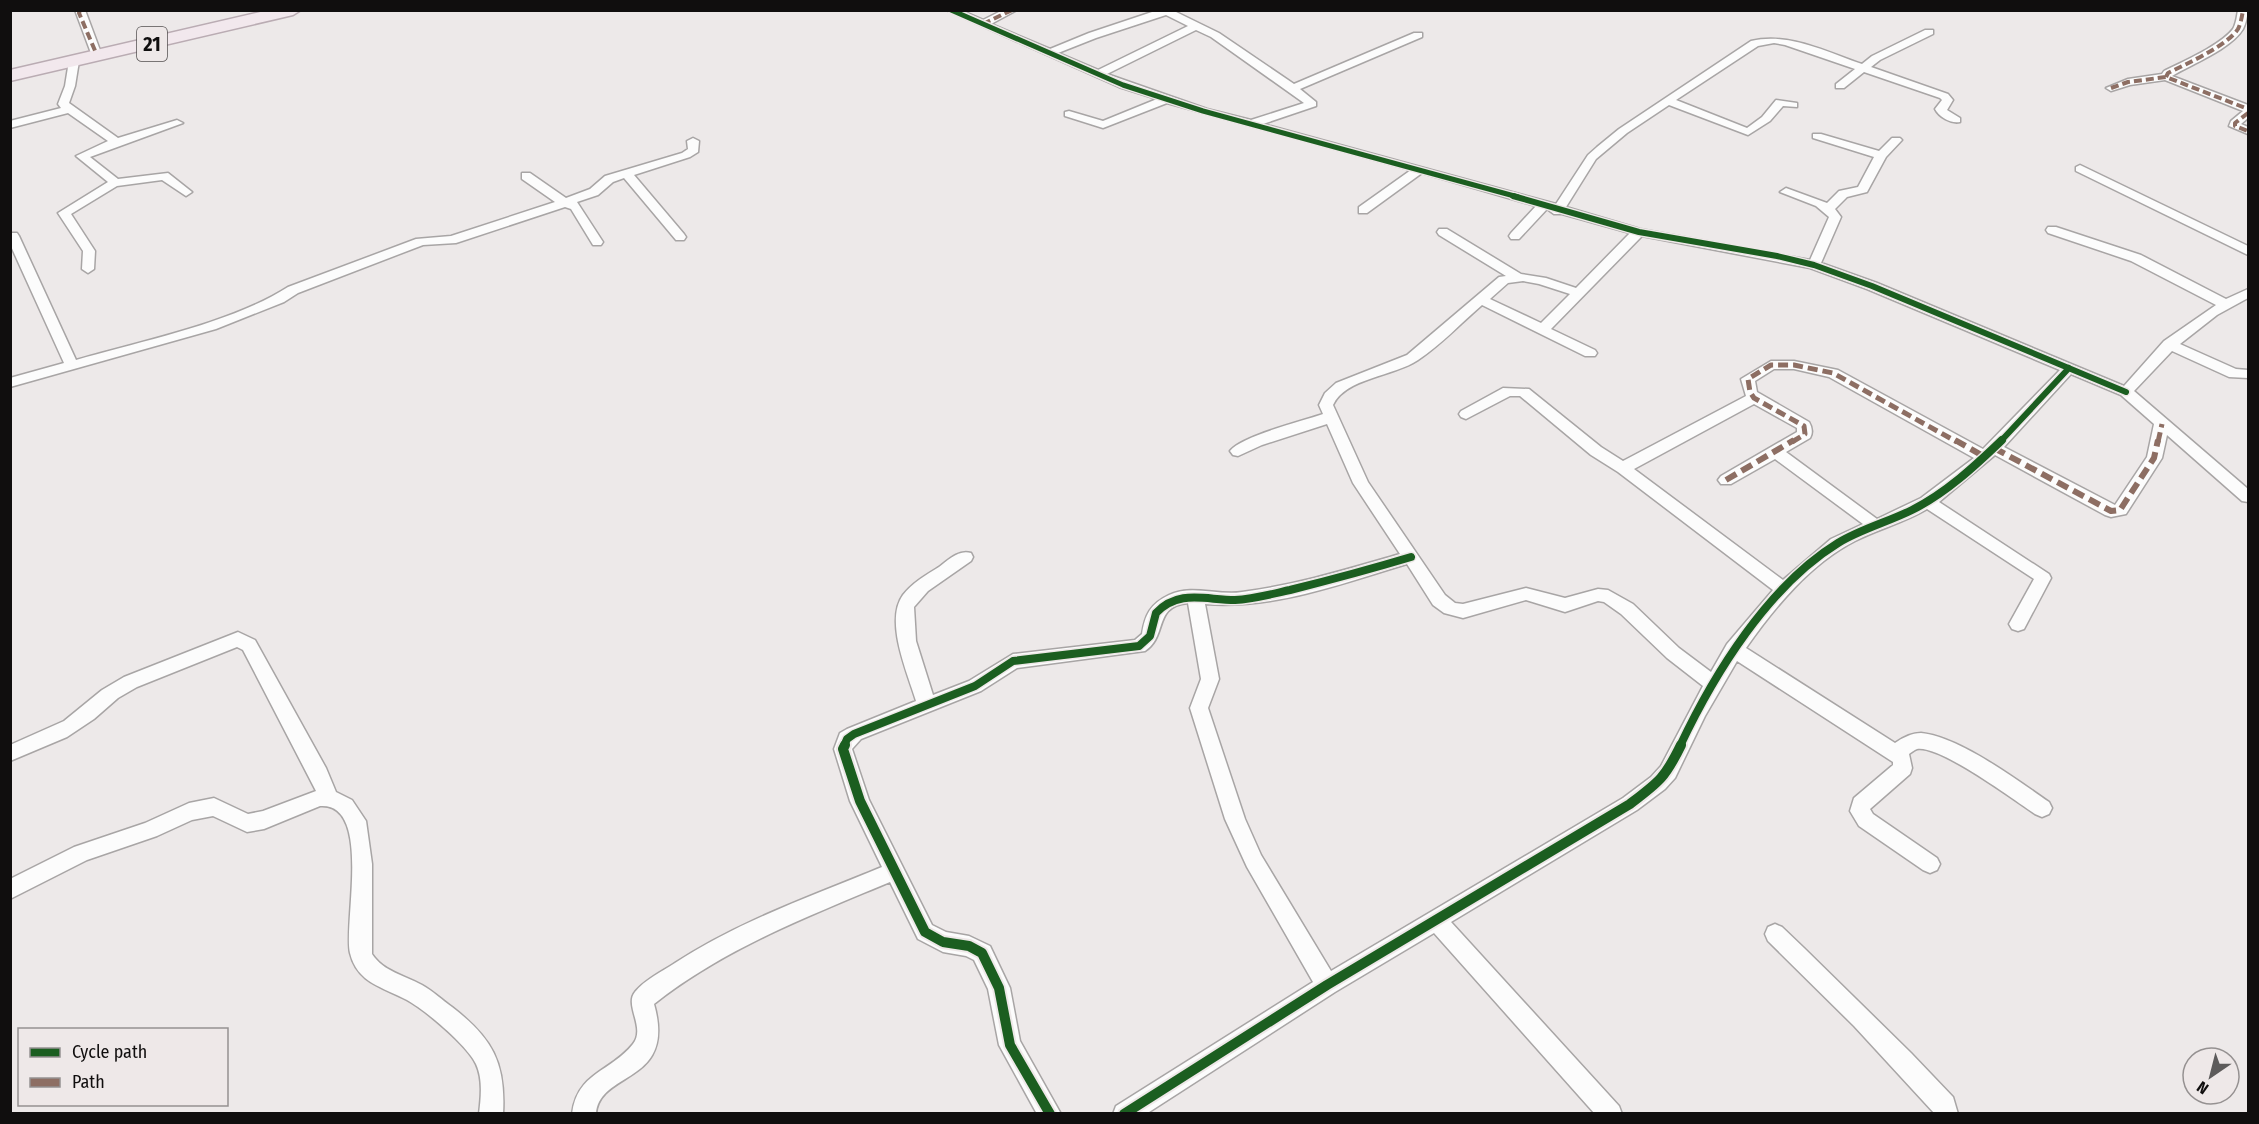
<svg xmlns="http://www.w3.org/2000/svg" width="2259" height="1124" font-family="'Fira Sans Condensed',sans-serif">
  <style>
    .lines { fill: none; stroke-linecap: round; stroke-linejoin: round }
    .minor-casing { stroke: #a8a5a5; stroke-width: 3 }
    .trunk-casing { stroke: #baacb3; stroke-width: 3 }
    .minor { fill: #fcfcfc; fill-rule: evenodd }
    .trunk { fill: #f2e8ed; fill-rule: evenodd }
    .quiet-far2 { stroke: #8d6e63; stroke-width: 4; stroke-dasharray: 8 4; stroke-linecap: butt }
    .quiet-far1 { stroke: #8d6e63; stroke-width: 5; stroke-dasharray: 10 5; stroke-linecap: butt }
    .quiet { stroke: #8d6e63; stroke-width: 6; stroke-dasharray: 12 6; stroke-linecap: butt }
    .cycleway-far3-casing { stroke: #eee8e8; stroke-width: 8 }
    .cycleway-far2-casing { stroke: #eee8e8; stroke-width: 9 }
    .cycleway-far1-casing { stroke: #eee8e8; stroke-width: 11 }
    .cycleway-casing { stroke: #eee8e8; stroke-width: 14 }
    .cycleway-far3 { stroke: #1b5e20; stroke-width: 5 }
    .cycleway-far2 { stroke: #1b5e20; stroke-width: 6 }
    .cycleway-far1 { stroke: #1b5e20; stroke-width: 8 }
    .cycleway { stroke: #1b5e20; stroke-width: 10 }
    .labels { text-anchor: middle; stroke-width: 4.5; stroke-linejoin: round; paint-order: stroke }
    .shield { fill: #eee8e8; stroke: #534f4f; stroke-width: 1.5 }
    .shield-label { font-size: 20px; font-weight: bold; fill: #100e0e }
  </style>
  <rect width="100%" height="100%" fill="#ede9e9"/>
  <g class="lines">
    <!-- minor casing -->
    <g class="minor-casing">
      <path id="minor" d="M 75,10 L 85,10 L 101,53 L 100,55 L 91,53 Z
        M 946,10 L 960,10 L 983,20 L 1003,10 L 1017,10 L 991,24 L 1050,49 L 1089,33 L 1158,10 L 1172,10 L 1219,33 L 1294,84 L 1414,33 L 1422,33 L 1422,37 L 1300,89 L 1316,102 L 1316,106 L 1263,124 L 1556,204 L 1588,155 L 1597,147 L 1619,129 L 1751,41 C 1789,32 1826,52 1862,64 L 1872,56 L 1925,30 L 1933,30 L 1933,34 L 1880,60 L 1871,67 L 1948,94 L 1953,100 L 1947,110 L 1960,118 L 1960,122 C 1951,124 1939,117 1935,109 L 1942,100 L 1940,98 L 1864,72 L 1844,88 L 1836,88 L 1836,84 L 1855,69 L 1785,45 L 1774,43 L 1758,46 L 1676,100 L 1747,128 L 1762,117 L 1776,100 L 1797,103 L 1797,107 L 1783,106 L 1770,121 L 1748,135 L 1669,105 L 1627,133 L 1596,159 L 1566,207 L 1640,229 L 1810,260 L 1829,217 L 1816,206 L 1780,192 L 1786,188 L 1827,203 L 1839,191 L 1858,187 L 1874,157 L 1813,138 L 1813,134 L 1821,134 L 1879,151 L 1892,138 L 1900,138 L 1902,140 L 1886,157 L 1867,192 L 1847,197 L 1835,209 L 1841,217 L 1821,263 L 1877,283 L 2124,386 L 2164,341 L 2216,305 L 2131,261 L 2048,233 L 2046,230 L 2048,227 L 2056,227 L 2141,255 L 2226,299 L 2248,289 L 2248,298 L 2217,315 L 2180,344 L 2236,369 L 2248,370 L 2248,378 L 2229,377 L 2172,351 L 2134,391 L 2248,489 L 2248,502 L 2242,501 L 2167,435 L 2162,458 L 2126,514 L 2111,517 L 2105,515 L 1995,455 L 1939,502 L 2049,574 L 2051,578 L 2024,629 L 2018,631 L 2012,629 L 2009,624 L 2034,579 L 1927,509 C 1904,523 1878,529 1855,541 C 1810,564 1774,608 1746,648 L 1895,743 C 1902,738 1912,733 1921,733 C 1960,737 2017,780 2049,802 L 2052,808 L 2049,814 L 2042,817 L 2035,814 C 2014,800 1940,745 1917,749 C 1914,750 1912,752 1909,754 L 1912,768 L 1910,774 L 1870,809 L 1873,814 L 1937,858 L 1940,864 L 1937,870 L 1930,873 L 1923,870 L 1859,826 L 1850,811 L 1854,798 L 1893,765 L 1893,762 L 1737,661 L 1705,716 L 1675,778 L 1665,789 L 1637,810 L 1451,922 L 1619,1106 L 1622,1114 L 1595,1114 L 1434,933 L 1335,992 L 1146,1114 L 1113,1114 L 1116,1106 L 1313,982 L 1247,867 L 1225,819 L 1190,708 L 1201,679 L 1188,603 C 1153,606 1168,636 1145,651 L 1017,668 L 981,691 L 861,739 L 852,749 L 869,800 L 932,925 L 946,932 L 969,936 L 990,946 L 1010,988 L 1020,1041 L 1061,1114 L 1037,1114 L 999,1045 L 988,989 L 974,960 L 966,956 L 943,952 L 918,939 L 890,882 C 807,917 725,948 654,1004 C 677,1085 599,1070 596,1114 L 572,1114 C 577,1072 611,1072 633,1044 C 646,1028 624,1005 635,992 C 644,980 663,971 675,963 C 739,921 812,896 882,867 L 850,801 L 834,749 L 840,733 L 847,729 L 916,701 C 908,674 884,621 903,595 C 912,583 926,575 939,567 C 948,560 959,549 971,553 L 973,557 L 971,561 L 928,591 L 914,607 L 916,641 L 933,695 L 969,681 L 1013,654 L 1135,640 L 1142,634 C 1145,615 1150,604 1169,595 C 1192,584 1218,596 1242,592 C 1296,585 1348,569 1400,554 L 1353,483 L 1327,424 L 1262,445 L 1238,456 L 1233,455 L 1230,451 C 1241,436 1303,421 1323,414 L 1319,405 L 1325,393 L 1336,383 L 1407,355 L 1499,277 L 1506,276 L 1439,235 L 1437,232 L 1439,229 L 1447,229 L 1521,274 L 1546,278 L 1576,288 L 1630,233 L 1562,214 L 1554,214 L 1547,209 L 1519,239 L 1511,239 L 1509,236 L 1511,233 L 1536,206 L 1422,173 L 1367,213 L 1359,213 L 1359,207 L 1411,170 L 1167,103 L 1103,128 L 1065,116 L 1065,112 L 1069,111 L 1103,121 L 1157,99 L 1119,87 ZM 1166,15 L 1188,26 L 1098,70 L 1058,53 L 1096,38 ZM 1196,30 L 1211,37 L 1304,103 L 1251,120 L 1207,109 L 1107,74 ZM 1642,236 L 1810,268 L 1867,289 L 2060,370 L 1983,449 L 1838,370 L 1794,361 L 1771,361 L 1741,379 L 1746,396 L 1623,461 L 1601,447 L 1529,389 L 1503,388 L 1461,411 L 1459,414 L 1461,417 L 1466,419 L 1510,396 L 1520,396 L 1591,455 L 1618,472 L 1773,590 L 1727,644 L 1711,672 L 1679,648 L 1633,604 L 1608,590 L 1598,589 L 1565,598 L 1526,588 L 1463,604 L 1455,603 L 1445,595 L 1368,482 L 1333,405 C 1345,378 1395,376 1418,360 C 1441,345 1461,323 1482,305 L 1585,356 L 1595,356 L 1597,353 L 1595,350 L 1551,329 ZM 1523,281 L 1539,284 L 1570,294 L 1541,323 L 1490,299 L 1508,283 ZM 1774,369 L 1794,369 L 1829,377 L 1974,458 L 1921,498 L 1877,519 L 1786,452 L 1810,438 C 1813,433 1812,427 1809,422 L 1757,392 L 1755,381 ZM 2071,374 L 2121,395 L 2154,424 L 2147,457 L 2115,505 L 2004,447 ZM 1754,404 L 1797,428 L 1797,432 L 1721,476 L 1718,480 L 1721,484 L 1731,484 L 1775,459 L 1863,524 L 1831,539 L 1783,580 L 1634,469 ZM 1407,564 L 1433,605 L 1444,613 L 1463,618 L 1526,600 L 1565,612 L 1598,601 L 1604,602 L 1621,614 L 1667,658 L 1703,686 L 1661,766 L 1651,777 L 1623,798 L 1331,971 L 1261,855 L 1245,819 L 1208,708 L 1219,679 L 1205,604 C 1273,610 1343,583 1407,564 Z
        M 2238,10 L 2248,10 C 2247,17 2246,23 2243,29 C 2231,49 2192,64 2172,76 L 2248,105 L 2248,118 L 2241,124 L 2248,127 L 2248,134 L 2229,126 L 2231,121 L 2243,111 L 2165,80 L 2130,85 L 2111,91 L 2106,88 L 2128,79 L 2162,74 L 2164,71 C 2182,62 2221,45 2233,29 C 2236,24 2237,16 2238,10 Z
        M 74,58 L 79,61 L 75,86 L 69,103 L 118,138 L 177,120 L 183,123 L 90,157 L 118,179 L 168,173 L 192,192 L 186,196 L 162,180 L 117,186 L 71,214 L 95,251 L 94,269 L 88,273 L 82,269 L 83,251 L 58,213 L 108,182 L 76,156 L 108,141 L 68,113 L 10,128 L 10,121 L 61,108 L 58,104 L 65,86 L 69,61 Z
        M 693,138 L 699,141 L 698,152 L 690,157 L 634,175 L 684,234 L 686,237 L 684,240 L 676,240 L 624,178 L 613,182 L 598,195 L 577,202 L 603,242 L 601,245 L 593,245 L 571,209 L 565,207 L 456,243 L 423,245 L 298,293 L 284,302 L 216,329 L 10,387 L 10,378 L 64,363 L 10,244 L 10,233 L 17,233 L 19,236 L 76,360 C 141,341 232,323 288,287 L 416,239 L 451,236 L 555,202 L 522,179 L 522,173 L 530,173 L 566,198 L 590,189 L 605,176 L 682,153 L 688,149 L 687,141 Z
        M 2080,165 L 2248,246 L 2248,255 L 2076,171 L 2076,167 Z
        M 238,632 L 255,640 L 326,768 L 336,792 L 352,800 L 366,821 L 372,864 L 372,954 C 384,972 404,975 422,985 C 433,991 442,1000 452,1007 C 492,1038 506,1062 503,1114 L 479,1114 C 481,1098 483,1079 476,1064 C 467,1045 425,1010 407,1000 C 383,987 357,983 350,953 C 343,924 373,802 320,806 L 264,829 L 247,832 L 213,816 L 192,820 L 157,836 L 87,860 L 10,899 L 10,879 L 74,847 L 145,823 L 189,803 L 214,798 L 248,814 L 263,811 L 316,791 L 243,650 L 237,647 L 137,687 L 118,698 L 94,719 L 67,737 L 10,761 L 10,745 L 64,721 L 102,690 L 124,677 Z
        M 1775,924 L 1782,927 L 1804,948 L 1911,1053 L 1953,1097 L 1958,1114 L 1935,1114 L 1854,1026 L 1768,941 L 1765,934 L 1768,927 Z"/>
    </g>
    <!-- trunk casing -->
    <g class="trunk-casing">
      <path id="trunk" d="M 269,10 L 301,10 L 293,15 L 10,81 L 10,70 Z"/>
    </g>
    <!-- minor -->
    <use href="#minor" class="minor"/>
    <!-- trunk -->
    <use href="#trunk" class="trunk"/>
    <!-- quiet-far2 -->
    <path class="quiet-far2" d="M 80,10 L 79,13 L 96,53
      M 983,24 L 1012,10
      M 2166,77 L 2168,73 C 2186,64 2227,46 2238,29 C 2241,23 2242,16 2243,10
      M 2111,88 L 2128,82 L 2166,77 L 2248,109
      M 2248,113 L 2235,123 L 2235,126 L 2248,131"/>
    <!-- quiet-far1 -->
    <path class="quiet-far1" d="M 1792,442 L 1805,434 L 1804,426 L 1754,398 L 1750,392 L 1748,379 L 1771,365 L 1794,365 L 1833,373 L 1957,442
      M 2158,442 L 2162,424"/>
    <!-- quiet -->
    <path class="quiet" d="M 1955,440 L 1985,457
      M 1994,448 L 2111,511 L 2120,510 L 2154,458 L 2158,440
      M 1726,480 L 1794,440"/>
    <!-- cycleway-far3 casing -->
    <g class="cycleway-far3-casing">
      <path id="cycleway-far3" d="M 951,10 L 1123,85 L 1203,111 L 1518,197"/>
    </g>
    <!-- cycleway-far2 casing -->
    <g class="cycleway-far2-casing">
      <path id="cycleway-far2" d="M 1513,196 L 1639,232 L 1777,256 L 1814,265 L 1872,286 L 2126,392
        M 2000,442 L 2069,368"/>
    </g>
    <!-- cycleway-far1 casing -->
    <g class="cycleway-far1-casing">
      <path id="cycleway-far1" d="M 844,746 L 847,739 L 854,734 L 975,686 L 1013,661 L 1139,646 L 1150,636 L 1156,613 C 1179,589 1205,600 1235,600 C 1253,599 1272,594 1290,590 C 1330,580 1371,569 1411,557
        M 1680,746 C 1714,674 1768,586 1838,543 C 1861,529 1888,522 1912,510 C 1946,493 1975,466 2002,440"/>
    </g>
    <!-- cycleway casing -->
    <g class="cycleway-casing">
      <path id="cycleway" d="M 845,745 L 843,749 L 860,801 L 925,932 L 943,942 L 969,946 L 982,953 L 999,988 L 1010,1045 L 1050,1114
        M 1124,1114 L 1327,985 L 1630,804 C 1659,782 1665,778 1681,745"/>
    </g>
    <!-- cycleway-far3 -->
    <use href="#cycleway-far3" class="cycleway-far3"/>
    <!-- cycleway-far2 -->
    <use href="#cycleway-far2" class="cycleway-far2"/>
    <!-- cycleway-far1 -->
    <use href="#cycleway-far1" class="cycleway-far1"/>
    <!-- cycleway -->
    <use href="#cycleway" class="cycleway"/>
  </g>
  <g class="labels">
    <!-- shield labels -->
    <rect class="shield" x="137" y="27" width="30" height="34" rx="4.5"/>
    <g class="shield-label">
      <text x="152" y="51">21</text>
    </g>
  </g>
  <!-- border -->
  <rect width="2259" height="1124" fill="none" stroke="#100e0e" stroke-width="24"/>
  <!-- legend -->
  <rect x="18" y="1028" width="210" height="78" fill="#eee8e8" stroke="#959191" stroke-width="1.5"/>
  <rect x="30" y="1048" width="30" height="9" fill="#1b5e20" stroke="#959191" stroke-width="1.5"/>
  <text x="72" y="1058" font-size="18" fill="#100e0e">Cycle path</text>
  <rect x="30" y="1078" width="30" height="9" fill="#8d6e63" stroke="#959191" stroke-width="1.5"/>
  <text x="72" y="1088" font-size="18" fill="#100e0e">Path</text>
  <!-- north arrow -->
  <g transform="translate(2211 1076) rotate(215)"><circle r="28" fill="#eee8e8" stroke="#959191" stroke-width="1.5"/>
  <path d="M0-4.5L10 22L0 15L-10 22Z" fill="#5d5b5b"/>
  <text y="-9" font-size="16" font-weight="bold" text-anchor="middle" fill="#100e0e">N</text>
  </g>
</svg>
